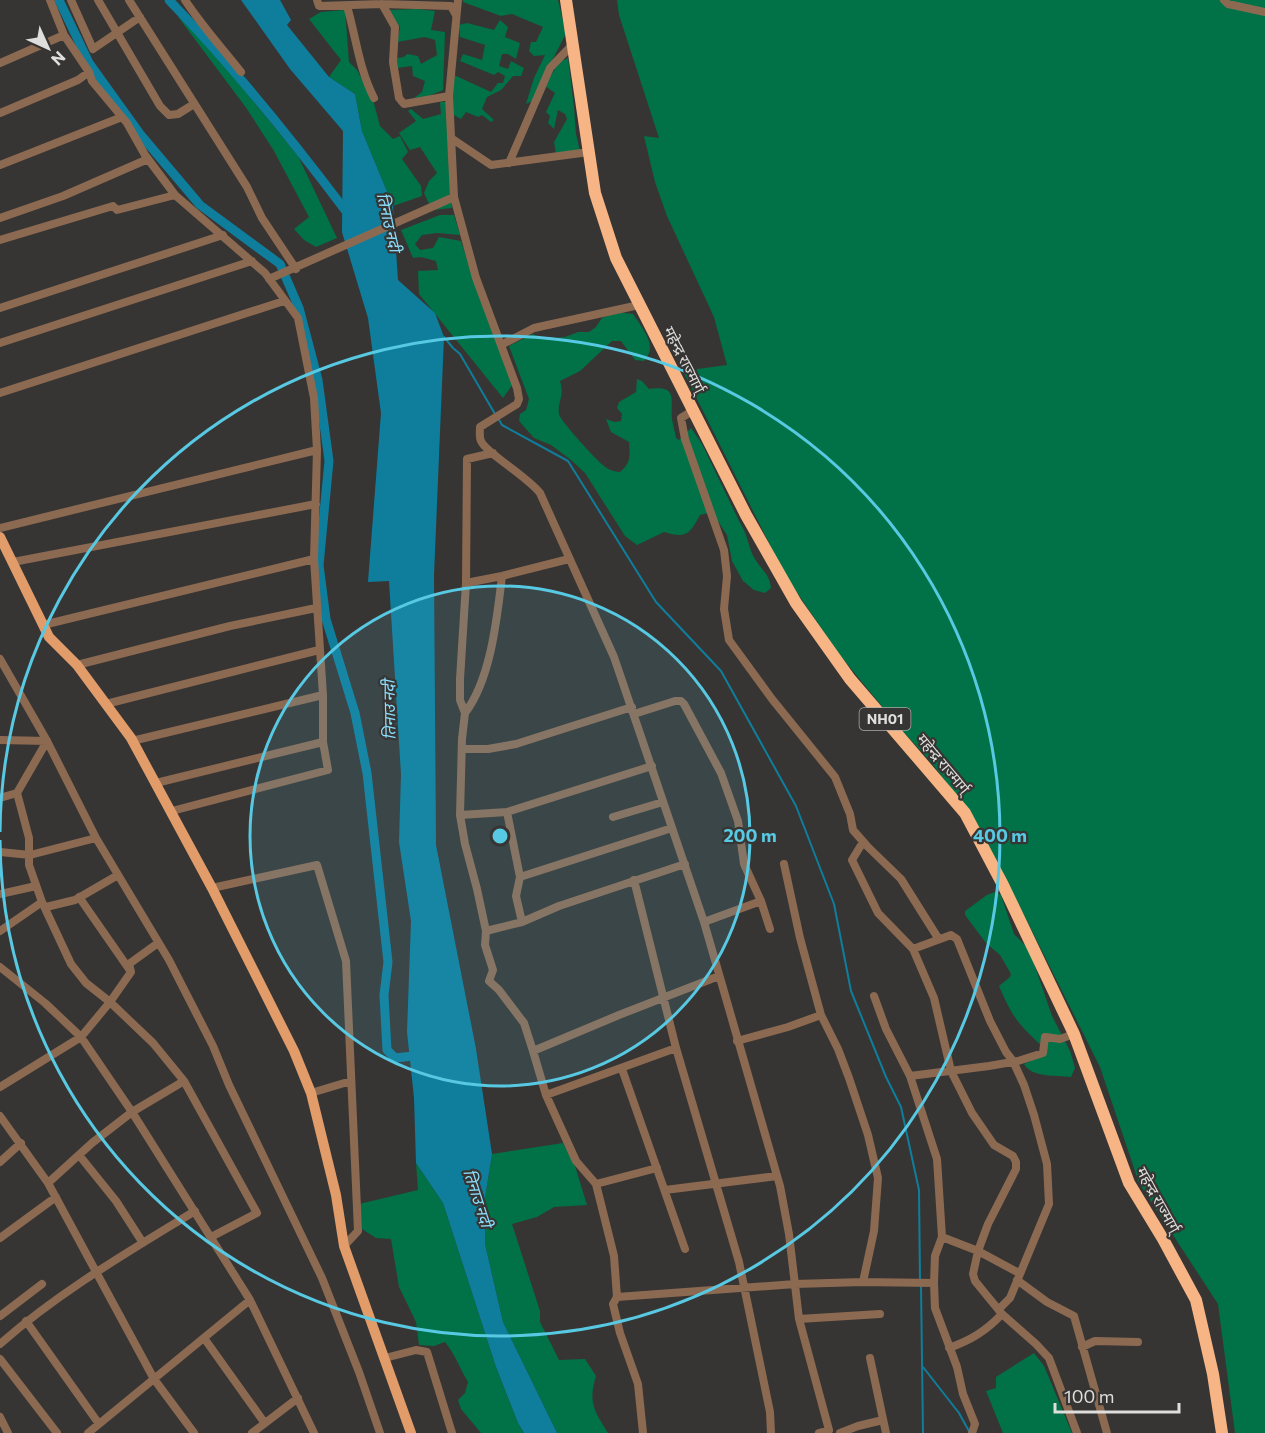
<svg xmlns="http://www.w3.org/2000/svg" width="1265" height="1433" font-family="Commissioner,'Noto Sans Devanagari',sans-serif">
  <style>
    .green { fill: #017147 }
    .water { fill: #0e7e9c }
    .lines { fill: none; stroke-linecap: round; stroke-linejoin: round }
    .stream { stroke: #0e7e9c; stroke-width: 2 }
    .canal { stroke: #0e7e9c; stroke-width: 9 }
    .minor { stroke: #8c6a52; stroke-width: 8 }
    .major { stroke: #e19c6a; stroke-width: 10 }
    .highway { stroke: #f7b585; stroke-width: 12 }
    .ring { fill: none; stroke: #58c9e3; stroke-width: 3 }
    .labels { text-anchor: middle; stroke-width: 4.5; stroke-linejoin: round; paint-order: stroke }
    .shield { fill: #373533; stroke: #adaba9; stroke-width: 1.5 }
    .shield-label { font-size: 14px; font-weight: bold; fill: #dfdedc }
    .street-label { font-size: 15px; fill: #dfdedc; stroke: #373533 }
    .water-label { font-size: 16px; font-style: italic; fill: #8be0fe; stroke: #373533 }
    .centre { fill: #58c9e3; stroke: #373533; stroke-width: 3 }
    .ring-label { font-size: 18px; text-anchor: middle; font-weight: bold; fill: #58c9e3; stroke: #373533; stroke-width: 4.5; stroke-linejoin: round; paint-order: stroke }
  </style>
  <rect width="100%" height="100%" fill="#373533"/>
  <!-- green -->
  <path class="green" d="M 463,0 L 558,0 L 566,33 L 532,101 L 526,104 L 534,78 L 545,55 L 534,56 L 529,51 L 531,42 L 536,42 L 543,27 L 512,14 L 501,16 L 463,2 Z
    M 617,0 L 1265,0 L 1265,1433 L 1235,1433 L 1218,1304 L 1139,1183 L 1100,1067 L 999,865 L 970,813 L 931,762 L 898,726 L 839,654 L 785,575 L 683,371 L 727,365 L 714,317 L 667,216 L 655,182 L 644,136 L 659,138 L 619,15 Z
    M 417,9 L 435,11 L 431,30 L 445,32 L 443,90 L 424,98 L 414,98 L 422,92 L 425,81 L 413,76 L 412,66 L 397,68 L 397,58 L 404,57 L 407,54 L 418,56 L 421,64 L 437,55 L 435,40 L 425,37 L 397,42 L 400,27 L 389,10 Z
    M 345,10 L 349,62 L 357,70 L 373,100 L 380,126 L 393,139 L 400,136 L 408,152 L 402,159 L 421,186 L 422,196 L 393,206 L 362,131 L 355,94 L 329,77 L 341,60 L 309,19 L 321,12 Z
    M 178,13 L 198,33 L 298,156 L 337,238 L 316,247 L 304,240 L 294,229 L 309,217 L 274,151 L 247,109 L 179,18 Z
    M 500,20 L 508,27 L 505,37 L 520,43 L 516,59 L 508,54 L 502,54 L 499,66 L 508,69 L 511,61 L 524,68 L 521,76 L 513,76 L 501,90 L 487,97 L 482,109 L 494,120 L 491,122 L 482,115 L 478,117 L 466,112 L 461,119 L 452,114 L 454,75 L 491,92 L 498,83 L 503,83 L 505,76 L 498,72 L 494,75 L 460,61 L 463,54 L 482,60 L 485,45 L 460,37 L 459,25 L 467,23 L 494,30 Z
    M 568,58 L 574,107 L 576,134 L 580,151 L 556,154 L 554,142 L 567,119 L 565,114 L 558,110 L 554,129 L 548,123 L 550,116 L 546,112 L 555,93 L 545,86 L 559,62 Z
    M 440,102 L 446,102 L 452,208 L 432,210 L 424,193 L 429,181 L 437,173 L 420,147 L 410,150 L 399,133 L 416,121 L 408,111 L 411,109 L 423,119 L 441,114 Z
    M 440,215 L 454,215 L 460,235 L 437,233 L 422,235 L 415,244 L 420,250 L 433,248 L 439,237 L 461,241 L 480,299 L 513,384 L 503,398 L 419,294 L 418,271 L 438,270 L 436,261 L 421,257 L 413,258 L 401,230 Z
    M 617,312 L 633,314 C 642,328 659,346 644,361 L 635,360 L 621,341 L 612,341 L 580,371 L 560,381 C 565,397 557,402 559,414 C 559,419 596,460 603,465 C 607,469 614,472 620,472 C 631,463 630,456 629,442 L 611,432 L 606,419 L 614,422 L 621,421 L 622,414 L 617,408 L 619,402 L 636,392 L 637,379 L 642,381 L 649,389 C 679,385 670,400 672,419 C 673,425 675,432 676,438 L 679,440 L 691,428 L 702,444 L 740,523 C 748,534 748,548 755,559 C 762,571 769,573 771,588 L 765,593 L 754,590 L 743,581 L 732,561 L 727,535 L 712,512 L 700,515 C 690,534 686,539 664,532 L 637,545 L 625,536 L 585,473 L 571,460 L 551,445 L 534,438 L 519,421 L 520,414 L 526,410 L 529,399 L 509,346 L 533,334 L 539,338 L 550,337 L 555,338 L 565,337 L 578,332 L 589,332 L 596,327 L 602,318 Z
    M 995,892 L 1001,895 L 1014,934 L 1029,949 L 1052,1016 L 1070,1051 L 1075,1068 L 1071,1077 C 1056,1075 1032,1078 1024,1064 L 1040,1056 L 1041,1045 C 1017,1023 1012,1016 999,986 L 1010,977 L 1011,974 L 1000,955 L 986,943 L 965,915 L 965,911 L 987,895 Z
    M 563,1143 L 575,1166 L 587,1205 L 554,1207 L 537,1217 L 512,1224 L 540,1311 L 540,1322 L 559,1360 L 585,1359 L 596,1376 C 588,1403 594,1410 608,1433 L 557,1433 L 503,1322 L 485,1244 L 485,1198 L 492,1154 Z
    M 416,1163 L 443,1203 L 496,1367 L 518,1423 L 524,1433 L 481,1433 L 461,1409 L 458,1400 L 465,1393 L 468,1382 C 460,1369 455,1354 445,1342 L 434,1346 L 419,1345 L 416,1322 L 399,1287 L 391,1239 L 376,1238 L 362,1229 L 359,1204 L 418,1190 Z
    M 1034,1353 L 1044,1366 L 1072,1433 L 1003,1433 L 986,1391 L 996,1388 L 996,1377 Z"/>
  <!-- water -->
  <path class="water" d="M 241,0 L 280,0 L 291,20 L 287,25 L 329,77 L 355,94 L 362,131 L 393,206 L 398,280 L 435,313 L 444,337 L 434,575 L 436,845 L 476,1049 L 492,1154 L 485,1198 L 485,1244 L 503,1322 L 557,1433 L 524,1433 L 518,1423 L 496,1367 L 443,1203 L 416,1163 L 414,1098 L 407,1032 L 411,921 L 399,842 L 401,774 L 389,581 L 368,582 L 381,413 L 368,318 L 342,232 L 343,131 L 290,69 Z"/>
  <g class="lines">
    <!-- stream -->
    <path class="stream" d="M 444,337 L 453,348 L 460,354 L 495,414
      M 498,418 L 502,425 L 568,461 L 656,602 L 721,671 L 796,806 L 834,904 L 851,991 L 886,1077 L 901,1107 L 919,1190 L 920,1280
      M 921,1286 L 923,1433
      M 923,1367 L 959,1413 L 970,1433"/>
    <!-- canal -->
    <path class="canal" d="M 59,0 L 89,63 L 140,134 L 200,205 L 280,264 L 299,308 L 318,380 L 329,461 L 319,565 L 326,619 L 355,713 L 367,773 L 388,962 L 384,995 L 387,1050 L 395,1058 L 413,1056
      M 169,0 C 233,66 290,137 345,210 L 350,212"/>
    <!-- minor -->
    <path class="minor" d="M 50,0 L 64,35 L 89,72 L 92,81 L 127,123 L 145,155 L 175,195 L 265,273 L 298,318 L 314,398 L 317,450 L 314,559 L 323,695 L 323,742 L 328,770 L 172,811
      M 71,0 L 93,49 L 140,17
      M 98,0 L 160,106 L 169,115 L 178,114 L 194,104
      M 129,0 L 247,187 L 262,218 L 296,269
      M 185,0 C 202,26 222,48 241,72
      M 317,0 L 319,6 L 382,4 L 395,27 L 393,62 L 399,98 L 404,104 L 449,96
      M 458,0 L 449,96 L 454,197 L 476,278 L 517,388 L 519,399 L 517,404 L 480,427 C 480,431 479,437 481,441 C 485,452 528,477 540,493 L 614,657 L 704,922 L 780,1186 L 789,1234 L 799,1319 L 829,1430 L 819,1433
      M 1224,0 L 1228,4 L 1265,12
      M 382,4 L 451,6 L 456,15
      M 347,6 C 356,37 359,69 374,98
      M 0,63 L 64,35
      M 0,113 L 78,80 L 89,72
      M 451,138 L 491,165 L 589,152
      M 509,163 L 550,68 L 573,44
      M 0,165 L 122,117
      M 0,218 L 63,196 L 148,159
      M 0,240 L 113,206 L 117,210 L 175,195
      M 269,279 L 454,197
      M 0,308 L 223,235
      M 0,343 L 252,261
      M 501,345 L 534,328 L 639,305
      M 0,393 L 284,301
      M 694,410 L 681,418 L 685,439 L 724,550 L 727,576 L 724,609 L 729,640 L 772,699 L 835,777 L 850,814 L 853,830 L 867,846 L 901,879 L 938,938
      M 493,453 L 467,459 L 466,583 L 460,679 L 460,700 L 465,713 L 462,739 L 460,815 L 465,844 L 477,889 L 486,931 L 485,945 L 493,970 L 489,981 L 499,990 L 524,1023 L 533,1051
      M 0,528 L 317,450
      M 13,562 L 316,504
      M 466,583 L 502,576 L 569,559
      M 43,625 L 314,559
      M 0,659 L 47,741 L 96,838 L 169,960 L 213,1046 L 229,1085 L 322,1278 L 359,1372 L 380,1433
      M 77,665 L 230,626 L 316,608
      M 106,704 L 319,650
      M 465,713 C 491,679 497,618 502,576
      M 634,714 L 675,701 L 681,701 L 684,704 L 721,773 L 738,821 L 744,864 L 761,901 L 770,929
      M 0,740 L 47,741
      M 132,741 L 323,695
      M 462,749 L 488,749 L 516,744 L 632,707
      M 156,783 L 323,742
      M 0,798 L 17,793
      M 507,812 L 520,877 L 516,896 L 522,922
      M 460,815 L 507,812 L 652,766
      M 613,817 L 663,802
      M 863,842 L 852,860 L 878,913 L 913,949 L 934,998 L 951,1071 L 972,1113 L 994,1145 L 1013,1156 L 1016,1162 L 1016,1169 L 988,1224 L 978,1251 L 973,1274 L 975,1281 L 1002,1314 L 1036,1344 L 1049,1358 L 1077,1433
      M 0,852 L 30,855 L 96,838
      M 784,864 L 800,938 L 821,1015 L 838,1049 L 849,1078 L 868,1135 L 878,1178 L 874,1231 L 863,1282 L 934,1283
      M 520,877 L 672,828
      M 634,880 L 676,1048 L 739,1262 L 770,1412 L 771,1433
      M 212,888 L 317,865 L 346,961 L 358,1231 L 344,1246
      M 0,894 L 36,886
      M 79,897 L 129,969
      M 46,907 L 75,900 L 118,875
      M 704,922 L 761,901
      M 0,931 L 42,902
      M 486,931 L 522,922 L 559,906 L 685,864
      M 158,943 L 129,964 L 131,972 L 110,1002 L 153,1043 L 184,1081
      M 913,949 L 951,935 L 957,939 L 990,1021 L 1006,1052 L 1013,1061 L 1024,1085 L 1034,1115 L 1047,1164 L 1049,1204 L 1010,1298 L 999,1309
      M 0,967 L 45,1003 L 81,1037 L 132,1112 L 250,1300 L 314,1433
      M 874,996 L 886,1029 L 910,1076 L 937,1159 L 942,1237 L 935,1256 L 934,1283 L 935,1308 L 957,1367 L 963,1394 L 975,1424 L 972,1433
      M 737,1041 L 788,1027 L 821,1015
      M 622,1069 L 685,1249
      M 910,1076 L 989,1066 L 1018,1061 L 1043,1053 L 1045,1037 L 1060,1039 L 1074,1034
      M 0,1087 L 81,1037 L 110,1002 L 86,983 L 71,964 L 42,902 L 29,865 L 29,838 L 17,793 L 47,741
      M 311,1093 L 351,1081
      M 546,1095 L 676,1048
      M 0,1116 L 48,1183 L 154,1379 L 194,1433
      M 79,1155 L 116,1201 L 143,1243
      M 0,1162 L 21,1143
      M 48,1183 L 92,1143 L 132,1112 L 184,1081 L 257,1213 L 211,1237
      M 596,1184 L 657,1168
      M 665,1190 L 777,1176
      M 942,1237 L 978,1251 L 1019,1273
      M 0,1238 L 56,1197
      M 1017,1280 L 1047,1302 L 1074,1316 L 1107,1433
      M 617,1297 L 795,1284 L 863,1282
      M 0,1316 L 42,1284
      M 799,1319 L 880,1314
      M 26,1321 L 99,1424
      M 204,1338 L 264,1422
      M 0,1344 C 59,1292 128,1252 195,1211
      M 1082,1347 L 1095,1341 L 1138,1342
      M 949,1348 C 971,1340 986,1331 1002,1314
      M 385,1358 L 416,1350 L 427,1352 L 452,1433
      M 870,1358 L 886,1433
      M 0,1359 L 57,1433
      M 0,1417 L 8,1433
      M 88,1433 L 250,1300
      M 252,1433 L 298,1398
      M 643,1433 L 638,1384 L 620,1333 L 613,1304 L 617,1297 L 614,1256 L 596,1184 L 576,1161 L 546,1095 L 533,1051 L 619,1015 L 719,976
      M 840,1433 L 858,1426 L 883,1420"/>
    <!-- major -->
    <path class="major" d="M 0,537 L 49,637 L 77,665 L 131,738 L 212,888 L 294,1051 L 311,1093 L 336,1195 L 344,1246 L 411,1433"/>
    <!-- highway -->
    <path class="highway" d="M 566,0 L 595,193 L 616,258 L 746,515 L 796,603 L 850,679 L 965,813 L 1003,885 L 1074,1034 L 1129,1183 L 1163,1239 L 1196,1300 L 1213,1374 L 1222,1433"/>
  </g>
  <!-- distance rings -->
  <circle cx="500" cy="836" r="250" fill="#58c9e3" fill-opacity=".12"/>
  <g class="ring">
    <circle cx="500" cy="836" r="250"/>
    <path d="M0 832A500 500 0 1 1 0 840"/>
  </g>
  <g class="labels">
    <!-- shield labels -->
    <rect class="shield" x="859.5" y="708" width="51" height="22" rx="4.5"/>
    <g class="shield-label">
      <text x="885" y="724">NH01</text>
    </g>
    <!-- street labels -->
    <g class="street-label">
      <text transform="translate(684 360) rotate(63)" y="5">महेन्द्र राज्मार्ग्</text>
      <text transform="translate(943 764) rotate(50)" y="5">महेन्द्र राज्मार्ग्</text>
      <text transform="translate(1158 1200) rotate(61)" y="5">महेन्द्र राज्मार्ग्</text>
    </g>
    <!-- water labels -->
    <g class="water-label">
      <text transform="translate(389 222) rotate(77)" y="6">तिनाउ नदी</text>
      <text transform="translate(389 710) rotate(-91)" y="6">तिनाउ नदी</text>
      <text transform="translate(478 1198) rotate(72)" y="6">तिनाउ नदी</text>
    </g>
  </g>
  <circle cx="500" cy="836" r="9" class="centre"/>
  <g class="ring-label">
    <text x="750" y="842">200 m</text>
    <text x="1000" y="842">400 m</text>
  </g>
  <!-- north arrow -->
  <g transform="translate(48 48) rotate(135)" stroke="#373533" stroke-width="4.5" paint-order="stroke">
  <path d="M0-4.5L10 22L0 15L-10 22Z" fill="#dfdedc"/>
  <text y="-9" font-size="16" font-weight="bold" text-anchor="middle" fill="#dfdedc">N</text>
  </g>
  <!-- scale -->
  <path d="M1055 1403v9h124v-9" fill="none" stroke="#dfdedc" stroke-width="3"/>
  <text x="1064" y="1403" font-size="18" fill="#dfdedc" stroke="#373533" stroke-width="4.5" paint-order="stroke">100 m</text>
</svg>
